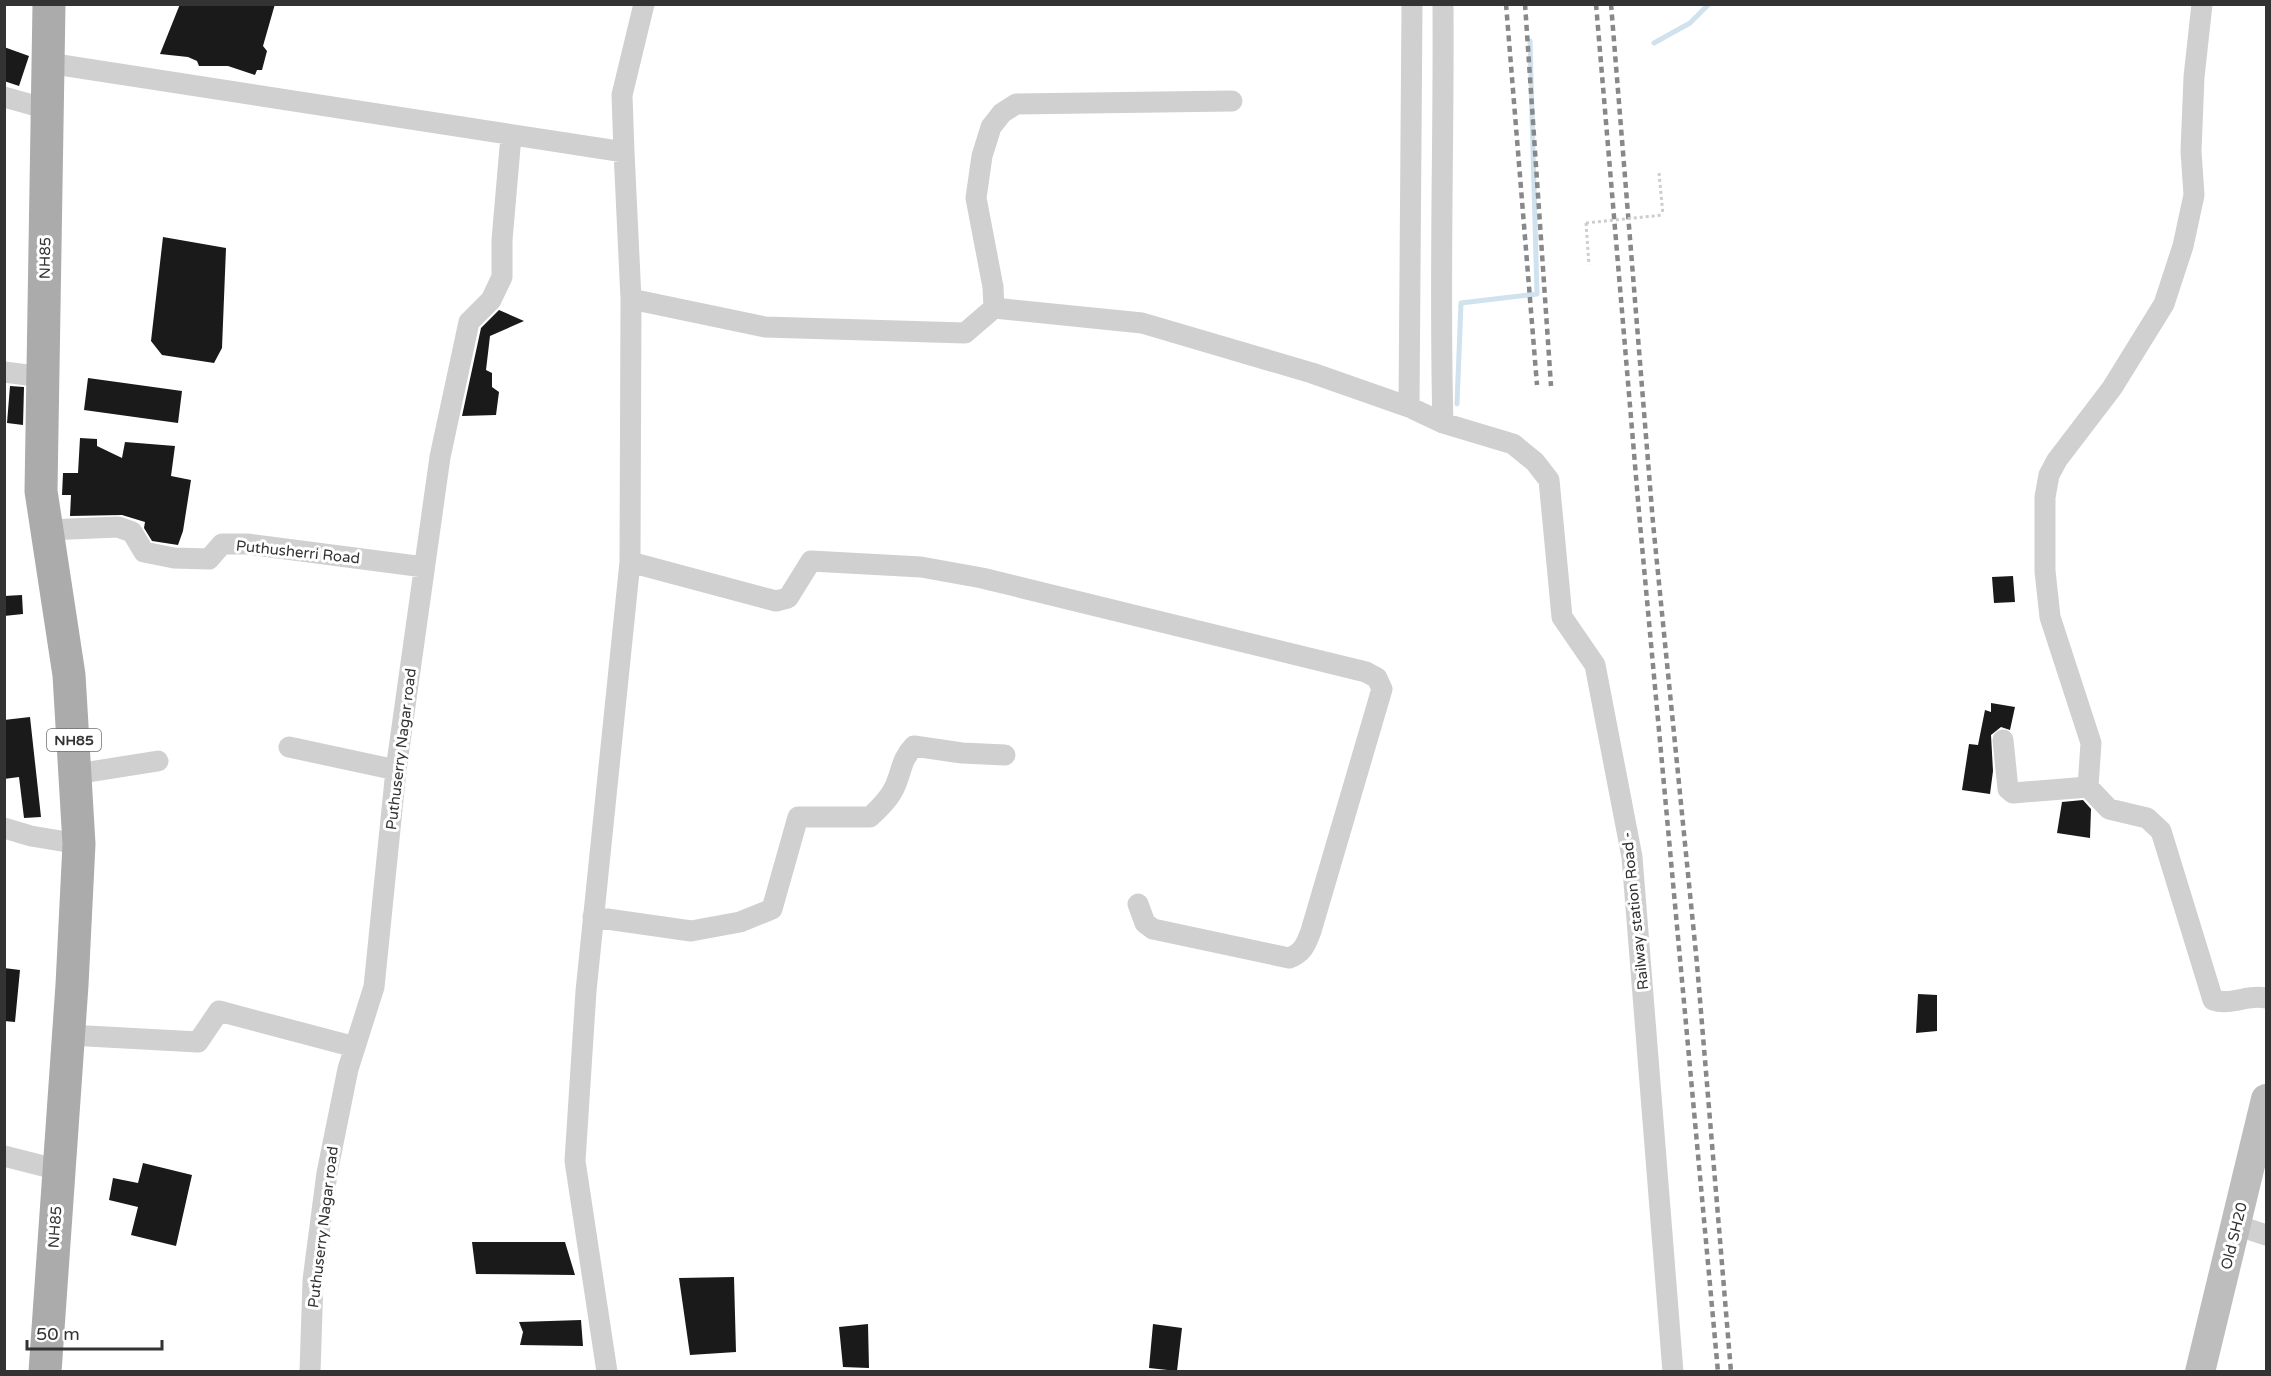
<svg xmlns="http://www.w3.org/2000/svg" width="2271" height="1376" font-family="'Varela Round',sans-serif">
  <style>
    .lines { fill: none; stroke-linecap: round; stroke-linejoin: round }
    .stream { stroke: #cfe2ee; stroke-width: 5 }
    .building { fill: #1a1a1a }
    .path { stroke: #cdcdcd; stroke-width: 3; stroke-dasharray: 3 3; stroke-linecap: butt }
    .street { stroke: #d0d0d0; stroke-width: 21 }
    .secondary { stroke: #bdbdbd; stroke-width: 30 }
    .primary { stroke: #ababab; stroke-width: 33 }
    .rail { stroke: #888; stroke-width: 4.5; stroke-dasharray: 6 4.5; stroke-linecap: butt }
    .path-bridge { stroke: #cdcdcd; stroke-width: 3; stroke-dasharray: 3 3; stroke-linecap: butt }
    .labels { text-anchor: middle; stroke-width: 6; stroke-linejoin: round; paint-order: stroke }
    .shield { fill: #fff; stroke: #707070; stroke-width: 1.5 }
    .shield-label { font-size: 14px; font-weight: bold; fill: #333 }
    .street-label { font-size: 15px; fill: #333; stroke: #fff }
  </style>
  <rect width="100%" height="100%" fill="#fff"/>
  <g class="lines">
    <!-- stream -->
    <path class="stream" d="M 1654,43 L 1690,23 L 1709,4
      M 1457,404 L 1461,303 L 1537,294 L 1530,41"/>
  </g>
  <!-- building -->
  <path class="building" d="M 180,4 L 275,4 L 263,46 L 267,51 L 262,70 L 257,70 L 255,75 L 228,66 L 199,66 L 197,61 L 188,57 L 160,54 Z
    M 4,47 L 29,56 L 19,86 L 4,81 Z
    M 163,237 L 226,248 L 222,348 L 214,363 L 162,355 L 151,341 Z
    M 499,310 L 524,321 L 490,336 L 486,370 L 492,373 L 492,387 L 499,392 L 496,415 L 462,416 L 481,328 Z
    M 88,378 L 182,391 L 178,423 L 84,410 Z
    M 10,386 L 24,387 L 23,425 L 7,423 Z
    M 80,438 L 97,439 L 97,446 L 122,458 L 125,442 L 175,446 L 171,476 L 191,480 L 183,531 L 178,545 L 152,541 L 144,528 L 145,522 L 122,515 L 70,516 L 71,495 L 62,495 L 63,473 L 78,473 Z
    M 2013,576 L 2015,602 L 1994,603 L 1992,577 Z
    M 22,595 L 23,614 L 4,616 L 4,596 Z
    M 1991,703 L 2015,707 L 2010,730 L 2001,727 L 1991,735 L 1993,771 L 1990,794 L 1962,790 L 1969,744 L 1978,745 L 1985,710 L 1991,712 Z
    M 30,717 L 41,817 L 24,818 L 19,777 L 4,779 L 4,720 Z
    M 2083,800 L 2091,809 L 2090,838 L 2057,833 L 2062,802 Z
    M 4,968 L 20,970 L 15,1022 L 4,1021 Z
    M 1918,994 L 1937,995 L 1937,1031 L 1916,1033 Z
    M 143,1163 L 192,1175 L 176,1246 L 131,1235 L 138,1207 L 109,1200 L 113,1178 L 138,1183 Z
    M 472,1242 L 565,1242 L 575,1275 L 476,1274 Z
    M 734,1277 L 736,1352 L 690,1355 L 679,1278 Z
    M 581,1320 L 583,1346 L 520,1345 L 523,1332 L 519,1322 Z
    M 868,1324 L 869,1368 L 843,1367 L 839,1327 Z
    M 1153,1324 L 1182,1328 L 1177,1371 L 1149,1368 Z"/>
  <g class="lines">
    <!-- path -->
    <path class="path" d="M 1659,173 L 1663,215
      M 1586,223 L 1589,265"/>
    <!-- street -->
    <path class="street" d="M 1443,4 C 1444,144 1439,283 1443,423
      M 2202,4 L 2194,77 L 2191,151 L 2194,195 L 2183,246 L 2164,304 L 2112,388 L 2057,460 L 2049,475 L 2045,497 L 2045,571 L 2050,617 L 2091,743 L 2088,787 L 2109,809 L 2147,818 L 2161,831 L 2213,1000 C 2231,1006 2248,994 2266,998
      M 48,63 L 624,152 L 631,299 L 630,562 L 586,991 L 575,1161 L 607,1372
      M 4,97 L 47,109
      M 624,152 L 622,95 L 644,4
      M 631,299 L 765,327 L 965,333 L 994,308 L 1142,323 L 1312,373 L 1409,407 L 1443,423 L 1513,444 L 1535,462 L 1549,480 L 1562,617 L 1595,665 L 1632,857 L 1673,1372
      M 994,308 L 993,287 L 976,198 L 982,156 L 991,127 L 1002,113 L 1016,104 L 1232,101
      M 4,372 L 43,377
      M 1409,407 L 1412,4
      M 47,530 L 118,527 L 132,532 L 144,552 L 174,558 L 209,559 L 222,544 L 247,544 L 424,567
      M 630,562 L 776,601 L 788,598 L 811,561 L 921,567 L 982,578 L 1366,672 L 1377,678 L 1382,689 L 1311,931 C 1306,944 1303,953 1289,958 L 1153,929 L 1145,923 L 1138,904
      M 2003,740 L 2008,789 L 2013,793 L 2088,787
      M 289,747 L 396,770
      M 76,774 L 158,761
      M 4,828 L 31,836 L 79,844
      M 593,917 L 691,931 L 740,922 L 772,909 L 798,817 L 870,817 C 881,807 891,797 896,784 C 903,767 901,760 914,746 L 962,753 L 1005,755
      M 69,1035 L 198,1042 L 219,1011 L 355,1047
      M 4,1156 L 59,1170
      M 2236,1225 L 2266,1235
      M 310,1372 L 313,1280 L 327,1173 L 348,1069 L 374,987 L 396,770 L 440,457 L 469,322 L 491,300 L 502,277 L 502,240 L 511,136"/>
    <!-- secondary -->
    <path class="secondary" d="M 2200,1372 L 2266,1099"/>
    <!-- primary -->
    <path class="primary" d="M 45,1372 L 72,985 L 79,844 L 69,675 L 41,491 L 49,4"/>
    <!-- rail -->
    <path class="rail" d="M 1506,4 L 1537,385
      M 1525,4 L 1551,386
      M 1596,4 L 1640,524 L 1718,1372
      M 1611,4 L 1653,523 L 1697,964 L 1731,1372"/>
    <!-- path-bridge -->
    <path class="path-bridge" d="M 1586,223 L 1663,215"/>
  </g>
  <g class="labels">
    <!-- shield labels -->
    <rect class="shield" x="47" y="729" width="54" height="22" rx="4.5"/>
    <g class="shield-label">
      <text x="74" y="745">NH85</text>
    </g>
    <!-- street labels -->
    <g class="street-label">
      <text transform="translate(45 258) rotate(-89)" y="5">NH85</text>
      <text transform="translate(298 552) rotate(6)" y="5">Puthusherri Road</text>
      <text transform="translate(401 749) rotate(-83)" y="5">Puthuserry Nagar road</text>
      <text transform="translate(1635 911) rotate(-96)" y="5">Railway station Road -</text>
      <text transform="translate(55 1227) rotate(-86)" y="5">NH85</text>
      <text transform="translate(323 1227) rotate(-83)" y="5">Puthuserry Nagar road</text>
      <text transform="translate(2234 1236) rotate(-76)" y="5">Old SH20</text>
    </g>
  </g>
  <!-- border -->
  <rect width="2271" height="1376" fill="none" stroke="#333333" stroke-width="12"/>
  <!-- scale -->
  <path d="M27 1340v9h135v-9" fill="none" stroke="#333333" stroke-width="3"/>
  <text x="36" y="1340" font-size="18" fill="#333333" stroke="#ffffff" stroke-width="4.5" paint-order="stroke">50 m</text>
</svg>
